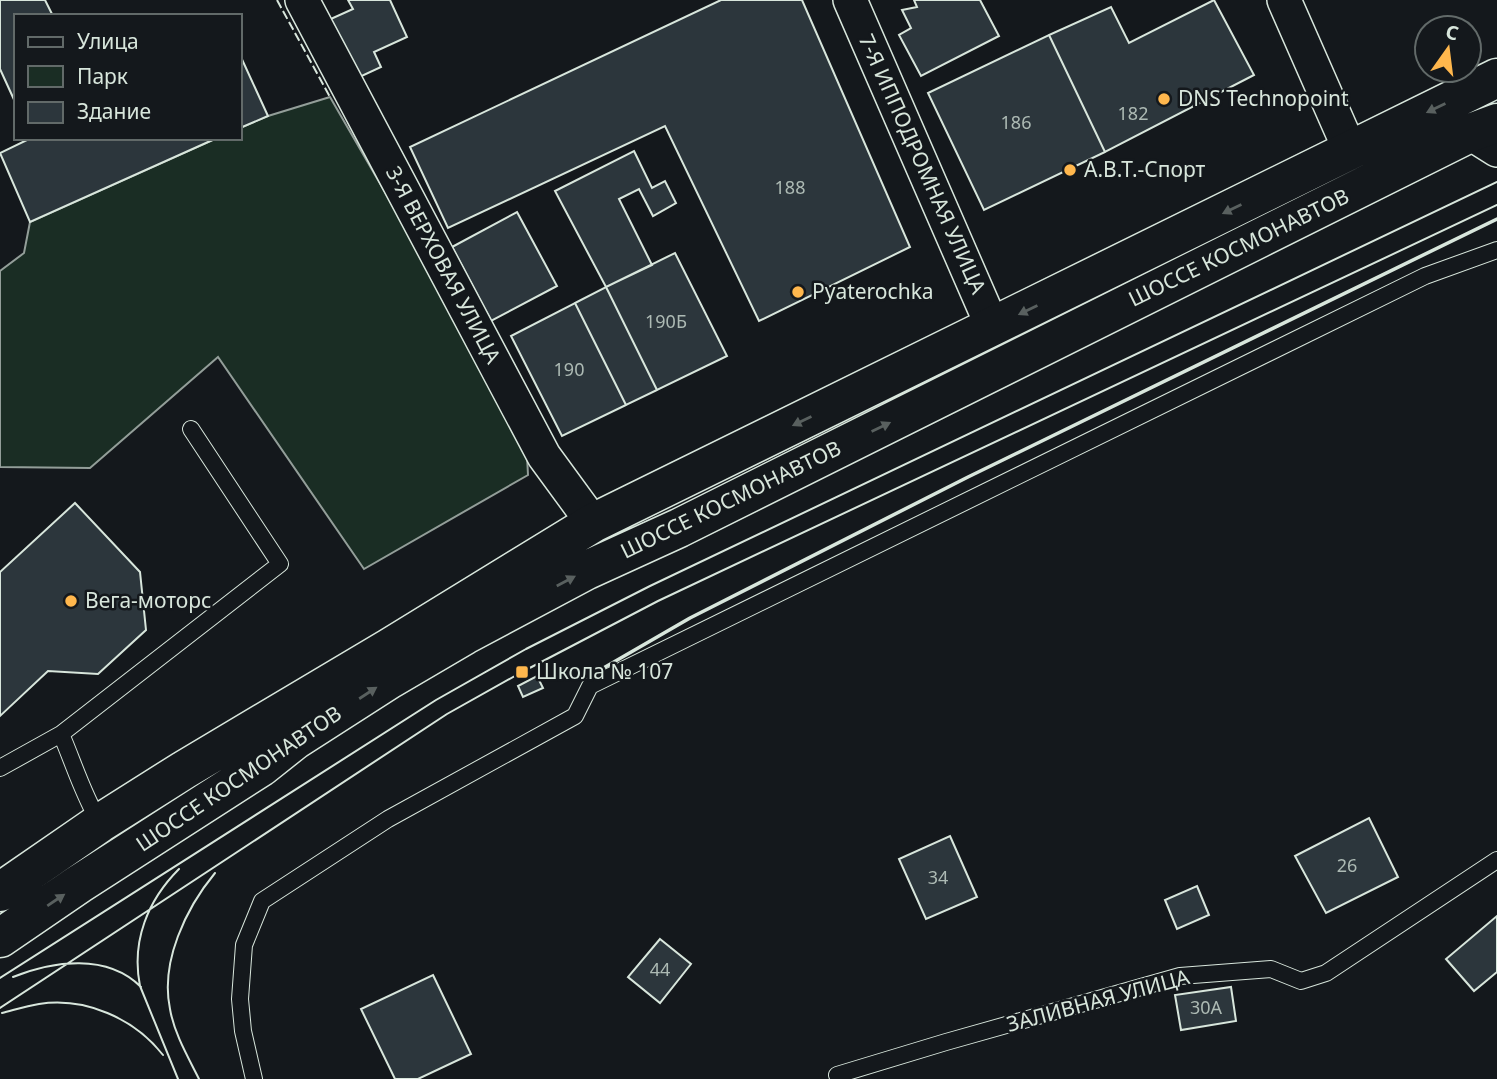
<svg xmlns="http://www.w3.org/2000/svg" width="1497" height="1079" font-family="'Noto Sans',sans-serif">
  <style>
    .green { fill: #1a2d24; stroke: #939e99; stroke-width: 2 }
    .building { fill: #2c363c; stroke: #d8e6dc; stroke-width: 2 }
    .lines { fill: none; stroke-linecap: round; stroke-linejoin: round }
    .lane-casing { stroke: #d8e6dc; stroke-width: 18 }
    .street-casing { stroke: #d8e6dc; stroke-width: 36 }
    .primary-casing { stroke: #d8e6dc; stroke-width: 41 }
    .lane { stroke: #14181c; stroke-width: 16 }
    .street { stroke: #14181c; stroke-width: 33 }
    .primary { stroke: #14181c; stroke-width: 38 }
    .tram { stroke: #d8e6dc; stroke-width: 2 }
    .fence { stroke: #d8e6dc; stroke-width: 2; stroke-dasharray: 9 3.5; stroke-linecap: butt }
    .wall { stroke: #d8e6dc; stroke-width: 3.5 }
    .oneway { fill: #59605f }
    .poi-dot { fill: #ffb74d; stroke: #14181c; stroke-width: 2.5 }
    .labels { text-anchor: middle; stroke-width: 5; stroke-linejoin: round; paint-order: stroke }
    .number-label { font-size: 18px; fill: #adbab4 }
    .poi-label { font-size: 21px; fill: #d8e6dc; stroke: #14181c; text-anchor: start }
    .street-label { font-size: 21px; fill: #d8e6dc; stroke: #14181c }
  </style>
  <rect width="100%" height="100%" fill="#14181c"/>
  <!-- green -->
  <path class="green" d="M 330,97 L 526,436 L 528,475 L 364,569 L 218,357 L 90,468 L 0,467 L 0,271 L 24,253 L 30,222 L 217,138 L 240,138 L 240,128 L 268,116 Z"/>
  <!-- building -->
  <path class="building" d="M 0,0 L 45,0 L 53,16 L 16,16 L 16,104 L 0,69 Z
    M 348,0 L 390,0 L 407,37 L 374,52 L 381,67 L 351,81 L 324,22 L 353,9 Z
    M 721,0 L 802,0 L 910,247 L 759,321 L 665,126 L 448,228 L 410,147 Z
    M 914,0 L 980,0 L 999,36 L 921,76 L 899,35 L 911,28 L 902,10 L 917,7 Z
    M 1214,0 L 1254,75 L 1105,152 L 1049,35 L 1111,7 L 1129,43 Z
    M 1049,35 L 1105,152 L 984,210 L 928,93 Z
    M 240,55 L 268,116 L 240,128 Z
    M 31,138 L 217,138 L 30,222 L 0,153 Z
    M 634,151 L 652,188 L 665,181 L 676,203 L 653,216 L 639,189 L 619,199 L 652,265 L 606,287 L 555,191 Z
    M 517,212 L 557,286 L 491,321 L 452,247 Z
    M 675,253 L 727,356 L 657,390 L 606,287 Z
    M 606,287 L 657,390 L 626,405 L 575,303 Z
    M 575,303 L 626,405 L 562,436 L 511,336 Z
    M 75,503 L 140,572 L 146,630 L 98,674 L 48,671 L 0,716 L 0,572 Z
    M 537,676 L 543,688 L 523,697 L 518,686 Z
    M 1369,818 L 1398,877 L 1326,913 L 1295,856 Z
    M 950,836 L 977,897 L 926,919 L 899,859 Z
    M 1197,886 L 1209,915 L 1177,929 L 1165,900 Z
    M 1497,916 L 1497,972 L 1474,991 L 1446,959 Z
    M 660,939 L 691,964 L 660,1003 L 628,977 Z
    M 433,975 L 471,1054 L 418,1079 L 395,1079 L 361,1009 Z
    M 1231,987 L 1236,1021 L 1181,1030 L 1175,995 Z"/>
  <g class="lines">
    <!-- lane casing -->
    <g class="lane-casing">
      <path id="lane" d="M 0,768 L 61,734
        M 100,823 C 83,795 74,764 61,734 L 280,564 L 191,429
        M 837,1075 L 946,1042 L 1180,976 L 1271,969 L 1301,981 L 1326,973 L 1497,860
        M 254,1079 L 243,1031 L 240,999 L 244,945 L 262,901 L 388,819 L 575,716 L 590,686 L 1425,276 L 1497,250"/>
    </g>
    <!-- street casing -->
    <g class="street-casing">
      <path id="street" d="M 302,0 L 544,456 L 593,523
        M 850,0 L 993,328
        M 1284,0 L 1350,150
        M 1470,133 L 1497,150"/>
    </g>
    <!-- primary casing -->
    <g class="primary-casing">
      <path id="primary" d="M 0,892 L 100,823 L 184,770 L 389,648 L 593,523 L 1497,78
        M 0,938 L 79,884 L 261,767 L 295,740 L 390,679 L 465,635 L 587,570 L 679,528 L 1470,133 L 1497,123"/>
    </g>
    <!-- lane -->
    <use href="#lane" class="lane"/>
    <!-- street -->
    <use href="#street" class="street"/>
    <!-- primary -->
    <use href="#primary" class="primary"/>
    <!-- tram -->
    <path class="tram" d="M 13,977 C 53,961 107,953 141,987
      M 0,978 L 436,700 L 526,649 L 650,586 L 1497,182
      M 0,1008 L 447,714 L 522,672 L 658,601 L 1497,205
      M 2,1013 C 14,1010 26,1006 39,1004 C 85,997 134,1018 163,1055
      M 178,1079 L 140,986 C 131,941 148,900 179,869
      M 199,1079 C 188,1057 174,1033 170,1009 C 160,962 186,908 215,873"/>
    <!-- fence -->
    <path class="fence" d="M 277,0 L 330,97"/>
    <!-- wall -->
    <path class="wall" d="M 600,670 L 690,618 L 968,477 L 1497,219"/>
  </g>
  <!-- one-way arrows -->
  <defs><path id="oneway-solid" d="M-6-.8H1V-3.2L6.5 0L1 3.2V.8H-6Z" transform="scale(1.75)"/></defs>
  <g class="oneway">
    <use href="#oneway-solid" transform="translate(1436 108) rotate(154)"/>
    <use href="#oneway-solid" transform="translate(1232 209) rotate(154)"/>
    <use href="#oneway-solid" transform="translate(1028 310) rotate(154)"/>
    <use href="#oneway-solid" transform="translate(802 421) rotate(154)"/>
    <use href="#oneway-solid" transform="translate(881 427) rotate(-26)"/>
    <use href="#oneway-solid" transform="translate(566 581) rotate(-28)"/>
    <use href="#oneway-solid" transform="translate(368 693) rotate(-33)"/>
    <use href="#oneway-solid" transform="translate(56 900) rotate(-34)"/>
  </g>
  <!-- markers -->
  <g class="poi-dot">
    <circle cx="1164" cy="99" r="7"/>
    <circle cx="1070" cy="170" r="7"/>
    <circle cx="798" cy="292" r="7"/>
    <circle cx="71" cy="601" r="7"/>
    <rect x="515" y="665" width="14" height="14" rx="3.5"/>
  </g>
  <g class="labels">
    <!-- number labels -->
    <g class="number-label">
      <text x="1133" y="120">182</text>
      <text x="1016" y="129">186</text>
      <text x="790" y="194">188</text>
      <text x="666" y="328">190Б</text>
      <text x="569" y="376">190</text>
      <text x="1347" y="872">26</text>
      <text x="938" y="884">34</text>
      <text x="660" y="976">44</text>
      <text x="1206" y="1014">30А</text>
    </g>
    <!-- poi labels -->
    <g class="poi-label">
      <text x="1178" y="106">DNS Technopoint</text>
      <text x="1084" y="177">А.В.Т.-Спорт</text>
      <text x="812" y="299">Pyaterochka</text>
      <text x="85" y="608">Вега-моторс</text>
      <text x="536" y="679">Школа № 107</text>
    </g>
    <!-- street labels -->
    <g class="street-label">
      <text transform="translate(922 164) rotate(66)" y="7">7-Я ИППОДРОМНАЯ УЛИЦА</text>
      <text transform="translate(1239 248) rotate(-26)" y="7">ШОССЕ КОСМОНАВТОВ</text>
      <text transform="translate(443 265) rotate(62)" y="7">3-Я ВЕРХОВАЯ УЛИЦА</text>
      <text transform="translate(731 500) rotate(-26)" y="7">ШОССЕ КОСМОНАВТОВ</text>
      <text transform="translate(239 779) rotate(-34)" y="7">ШОССЕ КОСМОНАВТОВ</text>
      <text transform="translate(1098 1001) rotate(-15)" y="7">ЗАЛИВНАЯ УЛИЦА</text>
    </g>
  </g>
  <!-- legend -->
  <rect x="14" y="14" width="228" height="126" fill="#14181c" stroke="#626a69" stroke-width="2"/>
  <rect x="28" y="37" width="35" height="10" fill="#14181c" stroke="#626a69" stroke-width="2"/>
  <text x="77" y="49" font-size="21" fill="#d8e6dc">Улица</text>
  <rect x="28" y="66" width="35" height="21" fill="#1a2d24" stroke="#626a69" stroke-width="2"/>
  <text x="77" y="84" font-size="21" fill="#d8e6dc">Парк</text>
  <rect x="28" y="102" width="35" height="21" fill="#2c363c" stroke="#626a69" stroke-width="2"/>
  <text x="77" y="119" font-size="21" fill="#d8e6dc">Здание</text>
  <!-- north arrow -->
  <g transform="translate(1448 49) rotate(14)"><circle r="33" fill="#14181c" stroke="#626a69" stroke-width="2"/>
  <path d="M0-5L12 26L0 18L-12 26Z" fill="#ffb74d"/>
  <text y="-10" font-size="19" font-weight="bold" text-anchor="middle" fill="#d8e6dc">С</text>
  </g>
</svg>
